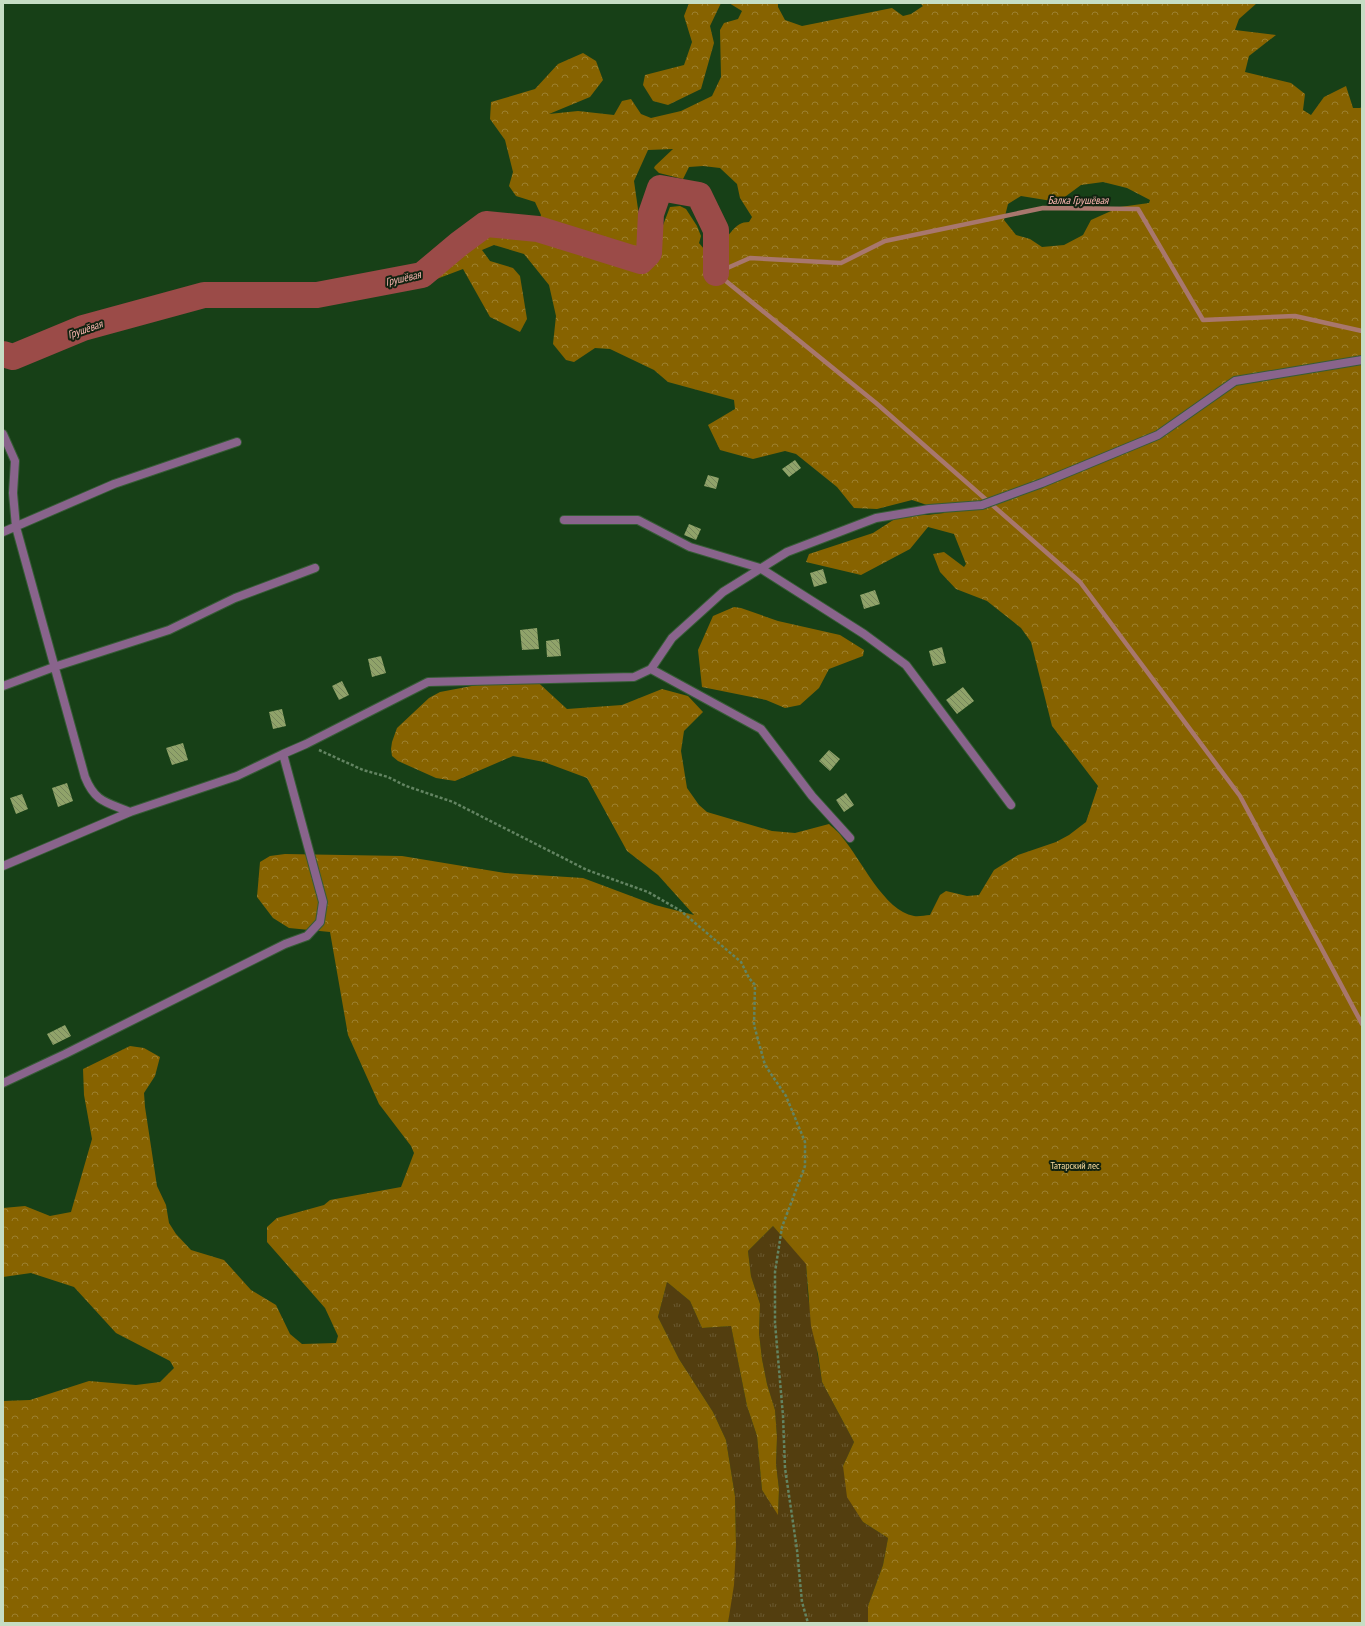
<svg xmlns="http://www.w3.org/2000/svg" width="1365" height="1626" font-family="'PT Sans Narrow',sans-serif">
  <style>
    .grass { fill: url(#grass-tufts) }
    .forest { fill: url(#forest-crowns); fill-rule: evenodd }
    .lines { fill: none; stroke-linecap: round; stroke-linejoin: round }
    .stream { stroke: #a8776d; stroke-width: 4.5 }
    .river { stroke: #9b4b48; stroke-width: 26 }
    .building { fill: url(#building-back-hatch) }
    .minor-casing { stroke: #365c36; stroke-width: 10 }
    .path { stroke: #638462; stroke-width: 2.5; stroke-dasharray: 3 2; stroke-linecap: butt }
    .minor { stroke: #89648c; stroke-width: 8 }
    .labels { text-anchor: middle; stroke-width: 4; stroke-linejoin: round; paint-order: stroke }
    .park-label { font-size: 10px; fill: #fbdda1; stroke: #112210 }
    .water-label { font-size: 11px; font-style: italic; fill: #fcb6b1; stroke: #112210 }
  </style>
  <defs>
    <pattern id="grass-tufts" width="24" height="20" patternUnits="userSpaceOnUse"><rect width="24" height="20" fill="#533e0f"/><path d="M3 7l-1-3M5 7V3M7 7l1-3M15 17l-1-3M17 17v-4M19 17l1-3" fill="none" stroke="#6a5930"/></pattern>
    <pattern id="forest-crowns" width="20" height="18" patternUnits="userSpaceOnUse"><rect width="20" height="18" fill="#876300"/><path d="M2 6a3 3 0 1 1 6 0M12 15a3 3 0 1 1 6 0" fill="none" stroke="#9c802f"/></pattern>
    <pattern id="building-back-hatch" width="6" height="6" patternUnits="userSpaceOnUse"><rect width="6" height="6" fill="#90a36a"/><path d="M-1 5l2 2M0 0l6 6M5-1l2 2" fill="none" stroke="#76865c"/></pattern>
  </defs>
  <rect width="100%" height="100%" fill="#174017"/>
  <!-- grass -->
  <path class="grass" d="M 773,1226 L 806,1263 L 808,1296 L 822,1382 L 854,1442 L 843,1466 L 863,1522 L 888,1538 L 883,1565 L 868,1606 L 868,1623 L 728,1623 L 736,1545 L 735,1496 L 726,1440 L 713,1412 L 679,1359 L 658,1317 L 667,1282 L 690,1301 L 702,1328 L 731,1326 L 747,1406 L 757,1436 L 762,1490 L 778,1514 L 779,1489 L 776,1464 L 777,1437 L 775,1410 L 767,1384 L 762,1359 L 759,1333 L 760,1304 L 751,1276 L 748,1251 Z"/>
  <!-- forest -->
  <path class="forest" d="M 689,3 L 721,3 L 710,26 L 714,43 L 701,89 L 668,105 L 653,101 L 643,85 L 645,75 L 684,65 L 692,42 L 684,16 Z
    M 729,3 L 778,3 L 778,7 L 785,20 L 802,26 L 892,8 L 903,16 L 911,14 L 923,6 L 920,3 L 1257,3 L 1239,19 L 1235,30 L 1276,35 L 1249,56 L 1245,72 L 1291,83 L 1305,94 L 1303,110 L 1311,115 L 1324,97 L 1346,86 L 1353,108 L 1360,108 L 1362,107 L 1362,1623 L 868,1623 L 868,1606 L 883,1565 L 888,1538 L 863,1522 L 847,1497 L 843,1466 L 854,1442 L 822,1382 L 818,1354 L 811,1326 L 806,1264 L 773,1226 L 748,1251 L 751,1276 L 760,1304 L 759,1333 L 762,1359 L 767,1384 L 775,1410 L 777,1437 L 776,1464 L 779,1489 L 778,1515 L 762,1490 L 757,1436 L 747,1406 L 731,1326 L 702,1328 L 690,1301 L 667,1282 L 658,1317 L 679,1359 L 713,1412 L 726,1440 L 735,1496 L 736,1545 L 734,1585 L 728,1623 L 3,1623 L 3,1401 L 30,1400 L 89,1381 L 136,1385 L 160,1382 L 174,1368 L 170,1361 L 116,1333 L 74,1287 L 31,1273 L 3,1277 L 3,1208 L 25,1206 L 50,1216 L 71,1212 L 92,1139 L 84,1095 L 83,1069 L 130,1046 L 144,1048 L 160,1057 L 155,1076 L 144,1093 L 145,1107 L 157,1186 L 166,1205 L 169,1223 L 176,1234 L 191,1250 L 224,1260 L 251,1290 L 276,1305 L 290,1334 L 302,1344 L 336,1343 L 338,1336 L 325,1308 L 267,1242 L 267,1227 L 277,1218 L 324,1205 L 330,1200 L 401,1187 L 414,1153 L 411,1146 L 379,1104 L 348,1035 L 330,932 L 289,928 L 273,918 L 257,897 L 260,862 L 270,856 L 285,854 L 402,856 L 505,873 L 583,878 L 655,905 L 694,915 L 658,875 L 627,851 L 587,778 L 544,762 L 513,756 L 455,781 L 436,778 L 398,761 L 392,756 L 391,749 L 392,742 L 397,728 L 429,698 L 440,692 L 530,675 L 567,709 L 622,705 L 662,689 L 688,696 L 703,712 L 684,731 L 681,751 L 687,788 L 699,805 L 707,812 L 772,831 L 795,833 L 829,824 C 833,828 839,832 842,837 C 861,859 884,911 914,916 C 919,917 925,915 930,915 L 940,895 L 946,891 L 967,896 L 979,895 L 994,870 L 1018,855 L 1056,842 L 1069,835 L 1086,822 L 1098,786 L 1052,726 L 1031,642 L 1021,628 L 987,601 L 956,589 L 940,572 L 933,554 L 944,552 L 964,567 L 966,564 L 954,534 L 928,527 L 910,549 L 861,575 L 806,562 L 809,554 L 873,533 L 901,515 L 927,515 L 944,513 L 942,510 L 912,500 L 877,509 L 854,508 L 837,487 L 796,454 L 785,451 L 753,459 L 720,450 L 708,425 L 735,409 L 734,400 L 668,382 L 654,370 L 610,349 L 595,348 L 574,362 L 566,360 L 553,344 L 556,316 L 549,285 L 524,254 L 494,245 L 482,250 L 490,261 L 513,268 L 520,276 L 527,319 L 520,332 L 490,317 L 463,269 L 434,280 L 426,266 L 429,258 L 470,246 L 477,228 L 494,215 L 539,222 L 541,215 L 535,202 L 516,196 L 509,186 L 513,172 L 505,140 L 490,119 L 491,102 L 535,89 L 558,64 L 583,53 L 596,61 L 603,80 L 590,97 L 549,114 L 578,111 L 614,115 L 622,101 L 631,99 L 641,114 L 651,118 L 681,111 L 712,96 L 721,77 L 720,30 L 724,23 L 738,19 L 742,11 ZM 673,149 L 655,166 L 654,168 L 659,173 L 683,179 L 689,167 L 703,166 L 720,168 L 737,184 L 740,198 L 752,217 L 749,222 C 734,222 730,236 720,245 C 716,248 709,248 704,249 L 699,243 L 701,236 L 697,226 L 686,209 L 680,206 L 670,207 L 660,233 L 649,235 L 641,230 L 634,181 L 648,150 ZM 1103,182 L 1127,188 L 1150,200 L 1149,203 L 1120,207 L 1091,220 L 1083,235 L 1064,245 L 1042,247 L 1030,239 L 1016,235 L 1004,220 L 1008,204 L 1021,196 L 1058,202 L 1081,185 Z
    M 734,607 L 741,608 L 778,621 L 840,635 L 864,650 L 863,656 L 829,669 L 819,688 L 800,705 L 785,708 L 766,700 L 702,687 L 698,650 L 713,616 Z"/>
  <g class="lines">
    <!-- stream -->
    <path class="stream" d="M 1362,331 L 1295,316 L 1203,320 L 1138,209 L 1043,208 L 885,241 L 841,263 L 750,258 L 716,273 L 876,403 L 1080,582 L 1240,796 L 1362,1024"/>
    <!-- river -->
    <path class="river" d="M 3,354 L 13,357 L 83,328 L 204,295 L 317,295 L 422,275 L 459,244 L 486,224 L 538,229 L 641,261 L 649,253 L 651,214 L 660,188 L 699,195 L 716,230 L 716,273"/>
  </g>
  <!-- building -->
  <path class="building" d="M 795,460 L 801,468 L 789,477 L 782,469 Z
    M 708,475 L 719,478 L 716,489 L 704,486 Z
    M 689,524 L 701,529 L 696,540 L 684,535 Z
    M 823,569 L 827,583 L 814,587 L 810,573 Z
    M 875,590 L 880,604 L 864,609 L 860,595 Z
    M 537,628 L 539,649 L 522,650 L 520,630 Z
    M 559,639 L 561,656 L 547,657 L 546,641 Z
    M 942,647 L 946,663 L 933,666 L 929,651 Z
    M 381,656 L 386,673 L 372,677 L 368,659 Z
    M 342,681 L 349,695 L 339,700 L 332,686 Z
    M 963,687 L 974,701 L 957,714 L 946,700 Z
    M 282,709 L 286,726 L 273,729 L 269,712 Z
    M 183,743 L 188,760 L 172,765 L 166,748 Z
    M 829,750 L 840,759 L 830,771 L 819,761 Z
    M 67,783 L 73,801 L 58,807 L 52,788 Z
    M 846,793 L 854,805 L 844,812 L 836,800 Z
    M 22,794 L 28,809 L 16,814 L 10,798 Z
    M 65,1025 L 71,1036 L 53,1045 L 47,1034 Z"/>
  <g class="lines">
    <!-- minor casing -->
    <g class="minor-casing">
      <path id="minor" d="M 3,434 L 15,461 L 13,493 L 16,527 L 85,777 C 95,802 106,802 130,812
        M 564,520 L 638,520 L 690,547 L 760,568 L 864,634 L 906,665 L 1011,805
        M 3,532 L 114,484 L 237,442
        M 651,669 L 761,729 L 812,796 L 850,838
        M 3,686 L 54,667 L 169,630 L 235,598 L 315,568
        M 3,866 L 130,812 L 237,776 L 283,754 L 306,744 L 428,682 L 634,677 L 651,669 L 672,638 L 723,592 L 787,552 L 876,518 L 929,509 L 982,505 L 1042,483 L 1158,435 L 1235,381 L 1362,360
        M 3,1083 L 65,1054 L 285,944 L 307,936 L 320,922 L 323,902 L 283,754"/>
    </g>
    <!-- path -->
    <path class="path" d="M 319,750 L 363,770 L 388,777 L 406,786 L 453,802 L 587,870 L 648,892 L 681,911 L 741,962 L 749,978 L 755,985 L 754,1025 L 765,1065 L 786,1096 L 805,1142 L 805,1166 L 782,1227 L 775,1272 L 775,1323 L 783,1416 L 785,1468 L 797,1550 L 802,1602 L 808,1623"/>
    <!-- minor -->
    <use href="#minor" class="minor"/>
  </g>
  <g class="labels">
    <!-- park labels -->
    <g class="park-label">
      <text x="1075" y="1169">Татарский лес</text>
    </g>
    <!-- water labels -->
    <g class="water-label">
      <text x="1078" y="204">Балка Грушёвая</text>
      <text transform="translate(403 278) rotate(-13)" y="4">Грушёвая</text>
      <text transform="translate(85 329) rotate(-19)" y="4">Грушёвая</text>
    </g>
  </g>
  <!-- border -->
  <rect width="1365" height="1626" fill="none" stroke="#c6ddc4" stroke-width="8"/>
</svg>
